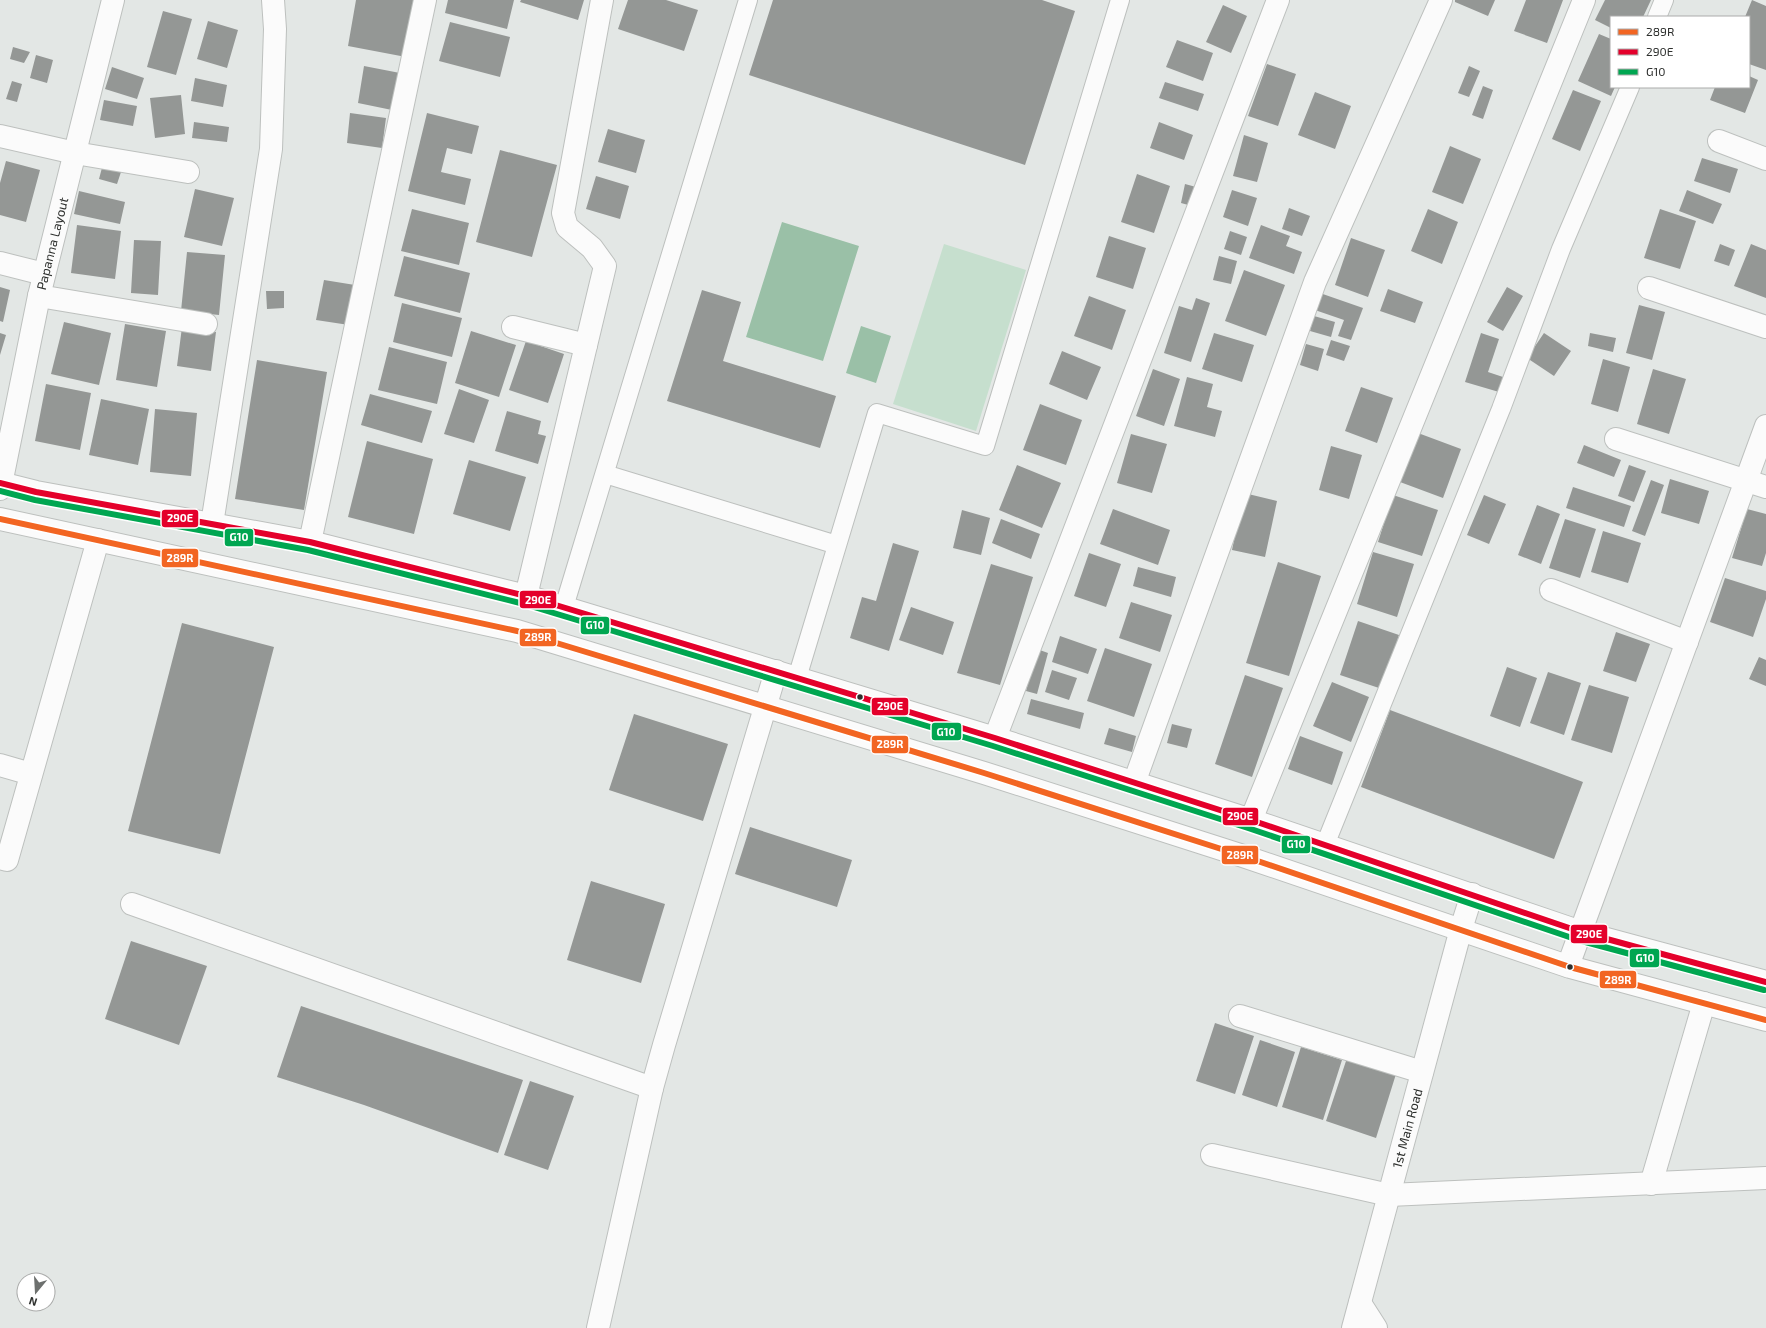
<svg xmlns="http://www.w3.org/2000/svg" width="1766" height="1328" font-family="'Exo 2',sans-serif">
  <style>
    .green { fill: #c6dfce }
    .water { fill: #9ac0a7 }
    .building { fill: #949795 }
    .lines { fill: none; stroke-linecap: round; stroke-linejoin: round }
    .service-casing { stroke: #bdc0be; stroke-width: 20 }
    .minor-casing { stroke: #bdc0be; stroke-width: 24 }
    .secondary-casing { stroke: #bdc0be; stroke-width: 24 }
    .service { stroke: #fbfbfb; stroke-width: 18 }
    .minor { stroke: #fbfbfb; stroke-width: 22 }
    .secondary { stroke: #fbfbfb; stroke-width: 22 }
    .bus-1-casing { stroke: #fff; stroke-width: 9 }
    .bus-2-casing { stroke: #fff; stroke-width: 9 }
    .bus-3-casing { stroke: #fff; stroke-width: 9 }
    .bus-1 { stroke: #f26522; stroke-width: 6 }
    .bus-2 { stroke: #e4002b; stroke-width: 6 }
    .bus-3 { stroke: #00a651; stroke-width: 6 }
    .bus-dot { fill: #2e302e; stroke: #fff; stroke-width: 1.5 }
    .labels { text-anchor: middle; stroke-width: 4; stroke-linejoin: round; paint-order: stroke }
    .street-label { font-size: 13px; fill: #2e302e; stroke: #fff }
    .line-badge { stroke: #fff; stroke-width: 1.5 }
    .badge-label { font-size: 11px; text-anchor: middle; font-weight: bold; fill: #fff }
  </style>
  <rect width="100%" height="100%" fill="#e3e7e5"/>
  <!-- green -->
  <path class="green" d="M 944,244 L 1026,270 L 976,431 L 893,404 Z"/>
  <!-- water -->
  <path class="water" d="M 782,222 L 859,246 L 823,361 L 746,337 Z
    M 861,326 L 891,336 L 876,383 L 846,373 Z"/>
  <!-- building -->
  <path class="building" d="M 356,0 L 417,0 L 406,57 L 348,46 Z
    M 448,0 L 514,0 L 507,29 L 445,13 Z
    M 521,0 L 584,0 L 578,20 L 520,2 Z
    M 628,0 L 666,0 L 698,10 L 684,51 L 618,29 Z
    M 773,0 L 1042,0 L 1075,11 L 1025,165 L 749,75 Z
    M 1455,0 L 1495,0 L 1488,16 L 1455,2 Z
    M 1526,0 L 1563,0 L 1547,43 L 1514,31 Z
    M 1605,0 L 1651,0 L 1643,17 L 1611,17 L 1611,28 L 1595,20 Z
    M 1752,0 L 1766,6 L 1766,70 L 1749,64 L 1749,17 L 1745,17 Z
    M 1223,5 L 1247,16 L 1231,53 L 1206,42 Z
    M 163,11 L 192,19 L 176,75 L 147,67 Z
    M 208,21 L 238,30 L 227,68 L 197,59 Z
    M 450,22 L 510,37 L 500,77 L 439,61 Z
    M 1599,34 L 1611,39 L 1611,87 L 1615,87 L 1611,96 L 1578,81 Z
    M 1177,40 L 1213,53 L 1203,81 L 1166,67 Z
    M 13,47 L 30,52 L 24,63 L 10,59 Z
    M 36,55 L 53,60 L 47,83 L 30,78 Z
    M 1267,64 L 1296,74 L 1278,126 L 1248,116 Z
    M 364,66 L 400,73 L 392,110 L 358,103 Z
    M 1469,66 L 1480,71 L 1469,97 L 1458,93 Z
    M 112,67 L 144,78 L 137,99 L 105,89 Z
    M 1749,76 L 1758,80 L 1745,113 L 1710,100 L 1715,87 L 1749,87 Z
    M 195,78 L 227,85 L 223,107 L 191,101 Z
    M 12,81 L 22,84 L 17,102 L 6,99 Z
    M 1165,82 L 1204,94 L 1198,111 L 1159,98 Z
    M 1483,86 L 1493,90 L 1483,119 L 1472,115 Z
    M 1573,90 L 1601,101 L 1580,151 L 1552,139 Z
    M 1315,92 L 1351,106 L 1335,149 L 1298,135 Z
    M 181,95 L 185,134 L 155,138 L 150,98 Z
    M 104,100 L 137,106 L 133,126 L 100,120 Z
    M 350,113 L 386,118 L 382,148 L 347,143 Z
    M 427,113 L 479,126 L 472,154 L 447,148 L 441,172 L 471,179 L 465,205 L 408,191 Z
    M 194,122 L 229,127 L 227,142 L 192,138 Z
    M 1159,122 L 1193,135 L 1184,160 L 1150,148 Z
    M 608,129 L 645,140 L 636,173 L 598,162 Z
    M 1244,135 L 1268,143 L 1257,182 L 1233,176 Z
    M 1450,146 L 1481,159 L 1463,204 L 1432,192 Z
    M 500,150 L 557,165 L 532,257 L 476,242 Z
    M 1702,158 L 1738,169 L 1730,193 L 1694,181 Z
    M 6,161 L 40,170 L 26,222 L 0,215 L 0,183 Z
    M 103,164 L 122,169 L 117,184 L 99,179 Z
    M 1137,174 L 1170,186 L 1154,233 L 1121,222 Z
    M 596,176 L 629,186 L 620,219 L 586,209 Z
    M 1185,184 L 1196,187 L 1192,206 L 1181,203 Z
    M 195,189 L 234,198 L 222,246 L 184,237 Z
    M 1232,190 L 1257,198 L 1248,226 L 1223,217 Z
    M 1687,190 L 1722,204 L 1713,224 L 1679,211 Z
    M 79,191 L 125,202 L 120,224 L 74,214 Z
    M 1289,208 L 1310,216 L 1302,236 L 1282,229 Z
    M 412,209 L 469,223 L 459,265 L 401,251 Z
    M 1428,209 L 1458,222 L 1442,264 L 1411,251 Z
    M 1660,209 L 1696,221 L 1680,269 L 1644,258 Z
    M 77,225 L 121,231 L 115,279 L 71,273 Z
    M 1261,225 L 1290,236 L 1286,246 L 1302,252 L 1294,274 L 1249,258 Z
    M 1230,231 L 1247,237 L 1241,255 L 1224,249 Z
    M 1109,236 L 1146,248 L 1133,289 L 1096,277 Z
    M 1351,238 L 1385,250 L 1368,297 L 1335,285 Z
    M 134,240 L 161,241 L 158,295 L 131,293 Z
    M 1720,244 L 1735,250 L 1729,266 L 1714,261 Z
    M 1751,244 L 1766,250 L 1766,298 L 1734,286 Z
    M 187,252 L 225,255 L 219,315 L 181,311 Z
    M 404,256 L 470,273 L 460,313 L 394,296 Z
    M 1219,256 L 1237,261 L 1231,284 L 1213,280 Z
    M 1244,270 L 1285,285 L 1266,336 L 1225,321 Z
    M 324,280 L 355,285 L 349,325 L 316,320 Z
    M 0,287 L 10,290 L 3,322 L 0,321 Z
    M 1507,287 L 1523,296 L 1503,331 L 1487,322 Z
    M 1388,289 L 1423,302 L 1415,323 L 1380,311 Z
    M 702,290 L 741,302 L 723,361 L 836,396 L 820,448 L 667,401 Z
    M 266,291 L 284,291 L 284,308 L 267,309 Z
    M 1317,292 L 1363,308 L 1351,340 L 1338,336 L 1344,320 L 1312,309 Z
    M 1089,296 L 1126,310 L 1112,350 L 1074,336 Z
    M 1196,298 L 1210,303 L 1191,362 L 1164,353 L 1179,306 L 1192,310 Z
    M 402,303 L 462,318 L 452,357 L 393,342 Z
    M 1639,305 L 1665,312 L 1652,360 L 1626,353 Z
    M 1314,316 L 1335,322 L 1331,337 L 1310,331 Z
    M 64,322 L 111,333 L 99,385 L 51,374 Z
    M 125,324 L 166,331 L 157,387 L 116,380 Z
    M 182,327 L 216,332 L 211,371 L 177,366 Z
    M 471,331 L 516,345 L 499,397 L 455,383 Z
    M 0,333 L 6,335 L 0,355 Z
    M 1214,333 L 1254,345 L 1242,382 L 1202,369 Z
    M 1481,333 L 1499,339 L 1488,372 L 1503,377 L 1499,392 L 1465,382 Z
    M 1544,333 L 1571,351 L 1554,376 L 1527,358 Z
    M 1590,333 L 1616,338 L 1613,352 L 1588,346 Z
    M 1331,340 L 1350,346 L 1344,361 L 1326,355 Z
    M 526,341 L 564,354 L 548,403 L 509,390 Z
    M 1306,344 L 1324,349 L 1318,371 L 1300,365 Z
    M 389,347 L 447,362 L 437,404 L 378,390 Z
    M 1062,351 L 1101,367 L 1087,400 L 1049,384 Z
    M 1603,359 L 1630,367 L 1618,412 L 1591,404 Z
    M 257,360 L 327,372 L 304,510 L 235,499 Z
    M 1153,369 L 1180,379 L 1164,426 L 1136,416 Z
    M 1653,369 L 1686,379 L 1669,434 L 1637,424 Z
    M 1187,377 L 1213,384 L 1207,407 L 1222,411 L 1215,437 L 1174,426 Z
    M 46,384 L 91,393 L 80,450 L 35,441 Z
    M 1361,387 L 1393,398 L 1377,443 L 1345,431 Z
    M 459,389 L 489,400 L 474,443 L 444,434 Z
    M 370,394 L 432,411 L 422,443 L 361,425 Z
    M 101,399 L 149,409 L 138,465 L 89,455 Z
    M 1040,404 L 1082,420 L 1066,465 L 1023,450 Z
    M 155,409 L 197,413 L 191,476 L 150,472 Z
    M 507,411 L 541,421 L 538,434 L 546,436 L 538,464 L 495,451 Z
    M 1418,433 L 1461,449 L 1443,498 L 1400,482 Z
    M 1131,434 L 1167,444 L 1152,493 L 1117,483 Z
    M 367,441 L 433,459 L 414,534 L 348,517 Z
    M 1584,445 L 1621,460 L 1614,477 L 1577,463 Z
    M 1331,446 L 1362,455 L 1349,499 L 1319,490 Z
    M 469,460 L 526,477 L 510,531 L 453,514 Z
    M 1017,465 L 1061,483 L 1042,528 L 999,510 Z
    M 1629,465 L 1646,471 L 1634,502 L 1618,496 Z
    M 1670,479 L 1709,491 L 1699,524 L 1661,513 Z
    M 1651,480 L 1664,485 L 1645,536 L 1632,531 Z
    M 1573,487 L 1631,506 L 1624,527 L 1566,508 Z
    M 1244,493 L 1277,501 L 1265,557 L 1232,550 Z
    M 1393,495 L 1438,510 L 1422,556 L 1378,542 Z
    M 1484,495 L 1506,504 L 1489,544 L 1467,535 Z
    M 1537,505 L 1560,514 L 1541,564 L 1518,555 Z
    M 1113,509 L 1170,530 L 1158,565 L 1100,544 Z
    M 1747,509 L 1766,514 L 1766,553 L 1762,566 L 1732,558 Z
    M 962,510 L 990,518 L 981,555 L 953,548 Z
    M 1001,519 L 1040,534 L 1031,559 L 992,543 Z
    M 1565,519 L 1596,529 L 1580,578 L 1549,568 Z
    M 1603,531 L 1641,543 L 1628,583 L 1591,572 Z
    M 893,543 L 919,551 L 889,651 L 850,638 L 862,597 L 876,601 Z
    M 1373,552 L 1414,564 L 1397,617 L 1357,604 Z
    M 1089,553 L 1121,564 L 1106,607 L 1074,596 Z
    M 1278,562 L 1321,576 L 1289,676 L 1246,663 Z
    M 991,564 L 1033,577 L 1000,685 L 957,673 Z
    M 1138,567 L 1176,577 L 1171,597 L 1133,586 Z
    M 1725,578 L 1766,591 L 1766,599 L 1753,637 L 1710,622 Z
    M 1131,602 L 1172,615 L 1160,652 L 1119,638 Z
    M 911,607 L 954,622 L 943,655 L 899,640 Z
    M 1358,621 L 1399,635 L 1382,689 L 1340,675 Z
    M 182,623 L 274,647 L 220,854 L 128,831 Z
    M 1616,632 L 1650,644 L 1636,682 L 1603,671 Z
    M 1060,636 L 1097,649 L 1088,674 L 1052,662 Z
    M 1105,648 L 1152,664 L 1134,717 L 1087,701 Z
    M 1037,649 L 1048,653 L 1037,694 L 1026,691 Z
    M 1759,657 L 1766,660 L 1766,686 L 1749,679 Z
    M 1507,667 L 1537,678 L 1520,727 L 1490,716 Z
    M 1052,670 L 1077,678 L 1069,700 L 1045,692 Z
    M 1548,672 L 1581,683 L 1564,735 L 1530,723 Z
    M 1245,675 L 1283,688 L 1252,777 L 1215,764 Z
    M 1332,682 L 1369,697 L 1351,742 L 1313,726 Z
    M 1589,685 L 1629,697 L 1612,753 L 1571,740 Z
    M 1031,699 L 1084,713 L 1080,729 L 1027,714 Z
    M 1390,710 L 1583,782 L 1554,859 L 1361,787 Z
    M 634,714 L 728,744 L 703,821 L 609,790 Z
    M 1172,724 L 1192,729 L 1187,748 L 1167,743 Z
    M 1109,728 L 1136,736 L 1132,752 L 1104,744 Z
    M 1300,736 L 1343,752 L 1332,785 L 1288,769 Z
    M 750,827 L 852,860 L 837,907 L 735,874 Z
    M 591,881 L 665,904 L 641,983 L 567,960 Z
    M 131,941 L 207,966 L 179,1045 L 105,1019 Z
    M 301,1006 L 523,1080 L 498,1153 L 364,1105 L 277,1077 Z
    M 1215,1023 L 1254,1036 L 1235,1094 L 1196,1081 Z
    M 1260,1040 L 1295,1052 L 1277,1107 L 1242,1095 Z
    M 1301,1047 L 1342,1060 L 1323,1120 L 1282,1107 Z
    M 1347,1058 L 1396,1074 L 1376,1138 L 1326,1121 Z
    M 530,1081 L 574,1096 L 548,1170 L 504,1155 Z"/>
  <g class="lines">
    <!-- service casing -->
    <g class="service-casing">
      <path id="service" d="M 1657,17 L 1664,0
        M 605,474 L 837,545
        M 564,607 L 748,0
        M 797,678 L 877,413 L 985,446 L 1120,0
        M 1325,845 L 1501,409 L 1561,249 L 1630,87"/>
    </g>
    <!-- minor casing -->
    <g class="minor-casing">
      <g id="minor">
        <path d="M 0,136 L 75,153 L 188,172"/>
        <path d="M 1719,141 L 1766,159"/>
        <path d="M 0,263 L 44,274"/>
        <path d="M 1649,288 L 1766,327"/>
        <path d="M 39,296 L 206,324"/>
        <path d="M 513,327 L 586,345"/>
        <path d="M 1616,439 L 1766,487"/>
        <path id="s1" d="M 0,489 L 39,296 L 113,0"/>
        <path d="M 212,524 L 271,149 L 275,29 L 273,0"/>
        <path d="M 310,542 L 425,0"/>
        <path d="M 1551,590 L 1687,642"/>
        <path d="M 526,596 L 605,266 L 592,248 L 567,227 L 563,213 L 602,0"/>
        <path d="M 995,738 L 1278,0"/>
        <path d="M 0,765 L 31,774"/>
        <path d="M 1134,783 L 1315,282 L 1441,0"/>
        <path d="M 1251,820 L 1584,0"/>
        <path d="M 0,858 L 7,860 L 98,540"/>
        <path d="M 132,904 L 652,1088"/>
        <path d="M 1568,966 L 1766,426"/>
        <path d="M 1240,1016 L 1422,1072"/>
        <path d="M 1212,1155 L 1389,1195 L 1766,1178"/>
        <path d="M 1651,1184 L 1704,1003"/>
        <path d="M 1360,1303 L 1376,1328"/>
        <path d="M 598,1328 L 652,1088 L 664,1045 L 776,671"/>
        <path id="s2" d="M 1353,1328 L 1461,929 L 1472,894"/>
      </g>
    </g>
    <!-- secondary casing -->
    <g class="secondary-casing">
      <path id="secondary" d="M 0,483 L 36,492 L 310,542 L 526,596 L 995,738 L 1251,820 L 1581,932 L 1766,982
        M 0,519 L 517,631 L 984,773 L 1240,855 L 1570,967 L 1766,1020"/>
    </g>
    <!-- service -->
    <use href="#service" class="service"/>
    <!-- minor -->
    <use href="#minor" class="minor"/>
    <!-- secondary -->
    <use href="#secondary" class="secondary"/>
    <!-- bus-1 casing -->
    <g class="bus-1-casing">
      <path id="bus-1" d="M 0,519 L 517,631 L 984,773 L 1240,855 L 1570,967 L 1766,1020"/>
    </g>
    <!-- bus-2 casing -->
    <g class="bus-2-casing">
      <path id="bus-2" d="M 0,483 L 36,492 L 310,542 L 526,596 L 995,738 L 1251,820 L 1581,932 L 1766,982"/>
    </g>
    <!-- bus-3 casing -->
    <g class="bus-3-casing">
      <path id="bus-3" d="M 0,491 L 35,500 L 308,550 L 524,604 L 993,746 L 1248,828 L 1578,940 L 1764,990"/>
    </g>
    <!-- bus-1 -->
    <use href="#bus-1" class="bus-1"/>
    <!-- bus-2 -->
    <use href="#bus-2" class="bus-2"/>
    <!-- bus-3 -->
    <use href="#bus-3" class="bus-3"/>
  </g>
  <!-- markers -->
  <g class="bus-dot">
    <circle cx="860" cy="697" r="3.5"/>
    <circle cx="1570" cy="967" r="3.5"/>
  </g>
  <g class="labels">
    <!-- street labels -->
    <g class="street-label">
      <text dy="5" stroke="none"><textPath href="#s1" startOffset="251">Papanna Layout</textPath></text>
      <text dy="5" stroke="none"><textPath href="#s2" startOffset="207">1st Main Road</textPath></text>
    </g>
  </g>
  <g class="line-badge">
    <rect x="161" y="509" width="38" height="19" rx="4" fill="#e4002b"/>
    <rect x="224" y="528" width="30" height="19" rx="4" fill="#00a651"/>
    <rect x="161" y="548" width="38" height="20" rx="4" fill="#f26522"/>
    <rect x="519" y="590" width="38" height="19" rx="4" fill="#e4002b"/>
    <rect x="580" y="616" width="30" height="19" rx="4" fill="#00a651"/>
    <rect x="519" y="628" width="38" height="19" rx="4" fill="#f26522"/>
    <rect x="871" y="697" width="38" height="19" rx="4" fill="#e4002b"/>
    <rect x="931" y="722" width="31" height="19" rx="4" fill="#00a651"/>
    <rect x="871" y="735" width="38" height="19" rx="4" fill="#f26522"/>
    <rect x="1222" y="807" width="37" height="19" rx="4" fill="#e4002b"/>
    <rect x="1281" y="835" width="30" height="19" rx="4" fill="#00a651"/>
    <rect x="1221" y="845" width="38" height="20" rx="4" fill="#f26522"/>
    <rect x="1570" y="924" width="38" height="20" rx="4" fill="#e4002b"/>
    <rect x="1629" y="948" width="31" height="20" rx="4" fill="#00a651"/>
    <rect x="1599" y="970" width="38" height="19" rx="4" fill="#f26522"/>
  </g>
  <g class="badge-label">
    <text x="180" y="522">290E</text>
    <text x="239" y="541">G10</text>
    <text x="180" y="562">289R</text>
    <text x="538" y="604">290E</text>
    <text x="595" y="629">G10</text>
    <text x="538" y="641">289R</text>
    <text x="890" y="710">290E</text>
    <text x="946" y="736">G10</text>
    <text x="890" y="748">289R</text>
    <text x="1240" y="820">290E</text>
    <text x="1296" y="848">G10</text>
    <text x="1240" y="859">289R</text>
    <text x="1589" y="938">290E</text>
    <text x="1645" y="962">G10</text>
    <text x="1618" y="984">289R</text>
  </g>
  <!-- legend -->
  <rect x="1610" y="16" width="140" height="72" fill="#ffffff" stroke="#abacab"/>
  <rect x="1618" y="29" width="20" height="6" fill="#f26522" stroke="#abacab"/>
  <text x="1646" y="36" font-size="12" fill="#2e302e">289R</text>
  <rect x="1618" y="49" width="20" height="6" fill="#e4002b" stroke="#abacab"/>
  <text x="1646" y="56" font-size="12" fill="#2e302e">290E</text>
  <rect x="1618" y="69" width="20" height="6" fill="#00a651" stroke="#abacab"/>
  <text x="1646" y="76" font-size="12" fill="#2e302e">G10</text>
  <!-- north arrow -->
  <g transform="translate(36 1292) rotate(198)"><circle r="19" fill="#ffffff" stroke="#abacab"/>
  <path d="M0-3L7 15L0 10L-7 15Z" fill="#6d706e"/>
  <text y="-6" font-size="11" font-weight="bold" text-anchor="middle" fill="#2e302e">N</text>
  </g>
</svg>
